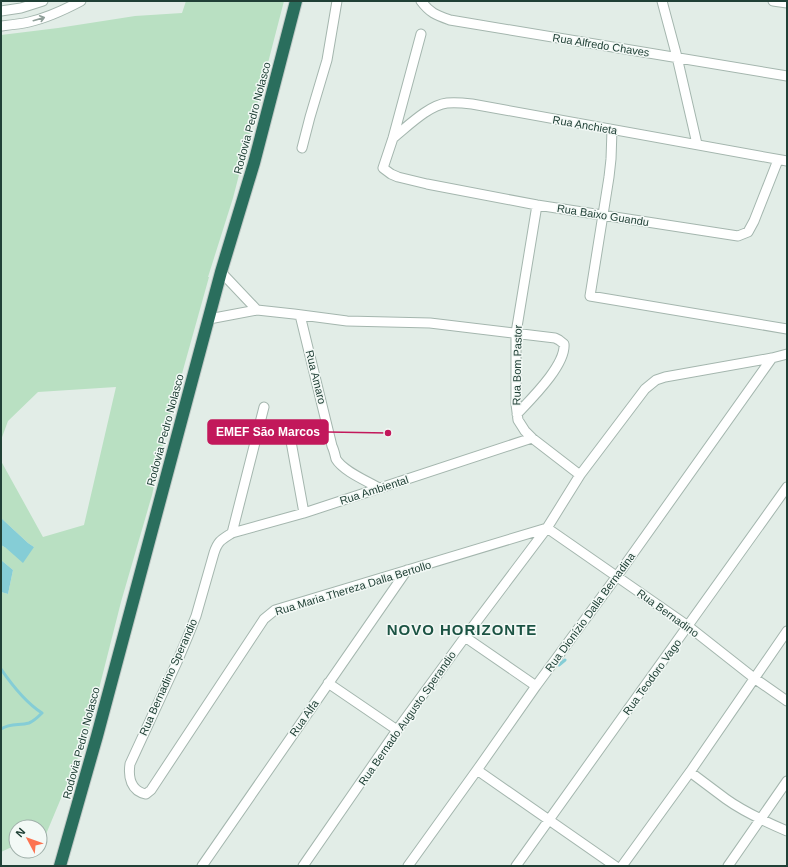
<svg xmlns="http://www.w3.org/2000/svg" width="788" height="867" font-family="Arial,sans-serif">
  <style>
    .green { fill: #b9e0c2 }
    .water { fill: #85cdd6 }
    .lines { fill: none; stroke-linecap: round; stroke-linejoin: round }
    .stream { stroke: #85cdd6; stroke-width: 3 }
    .minor-casing { stroke: #a4b6ae; stroke-width: 11 }
    .highway-casing { stroke: #c1cac7; stroke-width: 14 }
    .minor { stroke: #fff; stroke-width: 9 }
    .highway { stroke: #2a6e5d; stroke-width: 12 }
    .oneway { stroke: #90a09a }
    .labels { text-anchor: middle; stroke-width: 3; stroke-linejoin: round; paint-order: stroke }
    .street-label { font-size: 11px; fill: #204036; stroke: #f3f9f6 }
    .district-label { font-size: 15px; font-weight: bold; letter-spacing: 1px; fill: #1b5343; stroke: #f3f9f6 }
    .leader { fill: none; stroke: #c2185b; stroke-width: 1.5 }
    .callout-dot { fill: #c2185b; stroke: #f3f9f6; stroke-width: 1.5 }
    .callout { fill: #c2185b; stroke: #c2185b; stroke-width: 1.5 }
    .callout-label { font-size: 12px; text-anchor: middle; font-weight: bold; fill: #fff }
  </style>
  <rect width="100%" height="100%" fill="#e2ede7"/>
  <!-- green -->
  <path class="green" d="M 186,1 L 284,1 L 233,198 L 208,277 L 209,277 L 166,431 L 152,495 L 121,602 L 87,736 L 44,839 L 40,840 L 40,827 L 16,827 L 16,845 L 1,852 L 1,592 L 8,594 L 13,570 L 1,560 L 1,545 L 6,548 L 34,547 L 28,543 L 1,518 L 1,461 L 43,537 L 84,525 L 116,387 L 38,392 L 8,421 L 1,440 L 1,35 L 58,28 L 135,16 L 182,13 Z"/>
  <!-- water -->
  <path class="water" d="M 1,518 L 28,543 L 34,547 L 23,563 L 6,548 L 1,545 Z
    M 1,560 L 13,570 L 8,594 L 1,592 Z"/>
  <g class="lines">
    <!-- stream -->
    <path class="stream" d="M 559,665 L 565,660
      M 1,669 C 12,685 25,702 42,713 C 38,717 34,721 29,723 C 19,726 11,722 1,729"/>
    <!-- minor casing -->
    <g class="minor-casing">
      <path id="minor" d="M 421,1 C 430,13 436,15 450,20 L 787,76
        M 662,1 L 677,57 L 697,144
        M 773,1 L 787,3
        M 1,11 L 21,8 L 43,1
        M 1,26 C 10,25 20,24 29,22 C 47,18 64,10 81,1
        M 421,34 L 393,138 L 383,168 L 391,174 L 398,177 L 427,184 L 537,205 L 738,236 L 748,232 L 754,221 L 778,160
        M 612,130 L 611,159 L 609,177 L 590,296 L 787,329
        M 393,138 C 408,126 429,105 447,103 C 456,102 464,103 472,104 L 787,161
        M 302,148 L 310,117 L 327,60 L 337,1
        M 537,205 L 516,333 L 516,404 L 518,420 L 525,431 L 532,438 L 580,475
        M 221,272 L 257,310 L 294,314 L 347,321 L 430,323 L 555,338 L 559,340 L 564,344 C 566,365 531,399 517,414
        M 300,315 L 332,446 C 334,450 335,455 336,459 C 343,471 367,481 379,488
        M 209,319 L 257,310
        M 290,436 L 304,513
        M 532,438 L 304,513 L 232,533 C 221,540 218,541 214,553 L 196,616 L 188,636 L 177,662 L 130,764 C 128,777 131,791 146,794 L 151,790 L 264,619 L 275,610 L 547,528 L 688,626 L 754,678 L 787,701
        M 232,533 L 264,407
        M 465,637 L 536,686
        M 328,683 L 397,730
        M 477,770 L 615,866
        M 690,772 C 702,781 714,790 726,799 C 744,812 766,822 787,831
        M 202,866 L 407,570
        M 303,866 L 397,730 L 465,637 L 547,528 L 580,475 L 645,389 L 656,380 L 665,377 L 772,358 L 787,354
        M 408,866 L 477,770 L 536,686 L 617,576 L 772,358
        M 516,866 L 787,487
        M 622,866 L 690,772 L 787,631
        M 728,866 L 787,781"/>
    </g>
    <!-- highway casing -->
    <g class="highway-casing">
      <path id="highway" d="M 60,866 L 97,736 L 221,272 L 254,163 L 296,1"/>
    </g>
    <!-- minor -->
    <use href="#minor" class="minor"/>
    <!-- highway -->
    <use href="#highway" class="highway"/>
  </g>
  <!-- one-way arrows -->
  <defs><path id="oneway-shaft" d="M-6 0H5M1.5-3L5.5 0L1.5 3" fill="none" stroke-width="1.6" stroke-linecap="round" stroke-linejoin="round"/></defs>
  <use class="oneway" href="#oneway-shaft" transform="translate(39 19) rotate(-16)"/>
  <g class="labels">
    <!-- street labels -->
    <g class="street-label">
      <text transform="translate(601 45) rotate(9)" y="4">Rua Alfredo Chaves</text>
      <text transform="translate(252 118) rotate(-75)" y="4">Rodovia Pedro Nolasco</text>
      <text transform="translate(585 125) rotate(10)" y="4">Rua Anchieta</text>
      <text transform="translate(603 215) rotate(9)" y="4">Rua Baixo Guandu</text>
      <text transform="translate(517 365) rotate(-89)" y="4">Rua Bom Pastor</text>
      <text transform="translate(316 377) rotate(76)" y="4">Rua Amaro</text>
      <text transform="translate(165 430) rotate(-75)" y="4">Rodovia Pedro Nolasco</text>
      <text transform="translate(374 490) rotate(-18)" y="4">Rua Ambiental</text>
      <text transform="translate(353 588) rotate(-17)" y="4">Rua Maria Thereza Dalla Bertollo</text>
      <text transform="translate(590 612) rotate(-54)" y="4">Rua Dionízio Dalla Bernadina</text>
      <text transform="translate(668 613) rotate(36)" y="4">Rua Bernadino</text>
      <text transform="translate(168 677) rotate(-66)" y="4">Rua Bernadino Sperandio</text>
      <text transform="translate(652 677) rotate(-54)" y="4">Rua Teodoro Vago</text>
      <text transform="translate(304 718) rotate(-55)" y="4">Rua Alfa</text>
      <text transform="translate(407 718) rotate(-55)" y="4">Rua Bernado Augusto Sperandio</text>
      <text transform="translate(81 743) rotate(-75)" y="4">Rodovia Pedro Nolasco</text>
    </g>
    <!-- district labels -->
    <g class="district-label">
      <text x="462" y="635">NOVO HORIZONTE</text>
    </g>
  </g>
  <!-- callouts -->
  <path class="leader" d="M388 433L328 432"/>
  <circle class="callout-dot" cx="388" cy="433" r="4"/>
  <rect class="callout" x="208" y="420" width="120" height="24" rx="4"/>
  <g class="callout-label">
    <text x="268" y="436">EMEF São Marcos</text>
  </g>
  <!-- border -->
  <rect width="788" height="867" fill="none" stroke="#204036" stroke-width="4"/>
  <!-- north arrow -->
  <g transform="translate(28 839) rotate(311)"><circle r="19" fill="#f3f9f6" stroke="#9fafa9"/>
  <path d="M0-3L7 15L0 10L-7 15Z" fill="#fc7351"/>
  <text y="-6" font-size="11" font-weight="bold" text-anchor="middle" fill="#204036">N</text>
  </g>
</svg>
